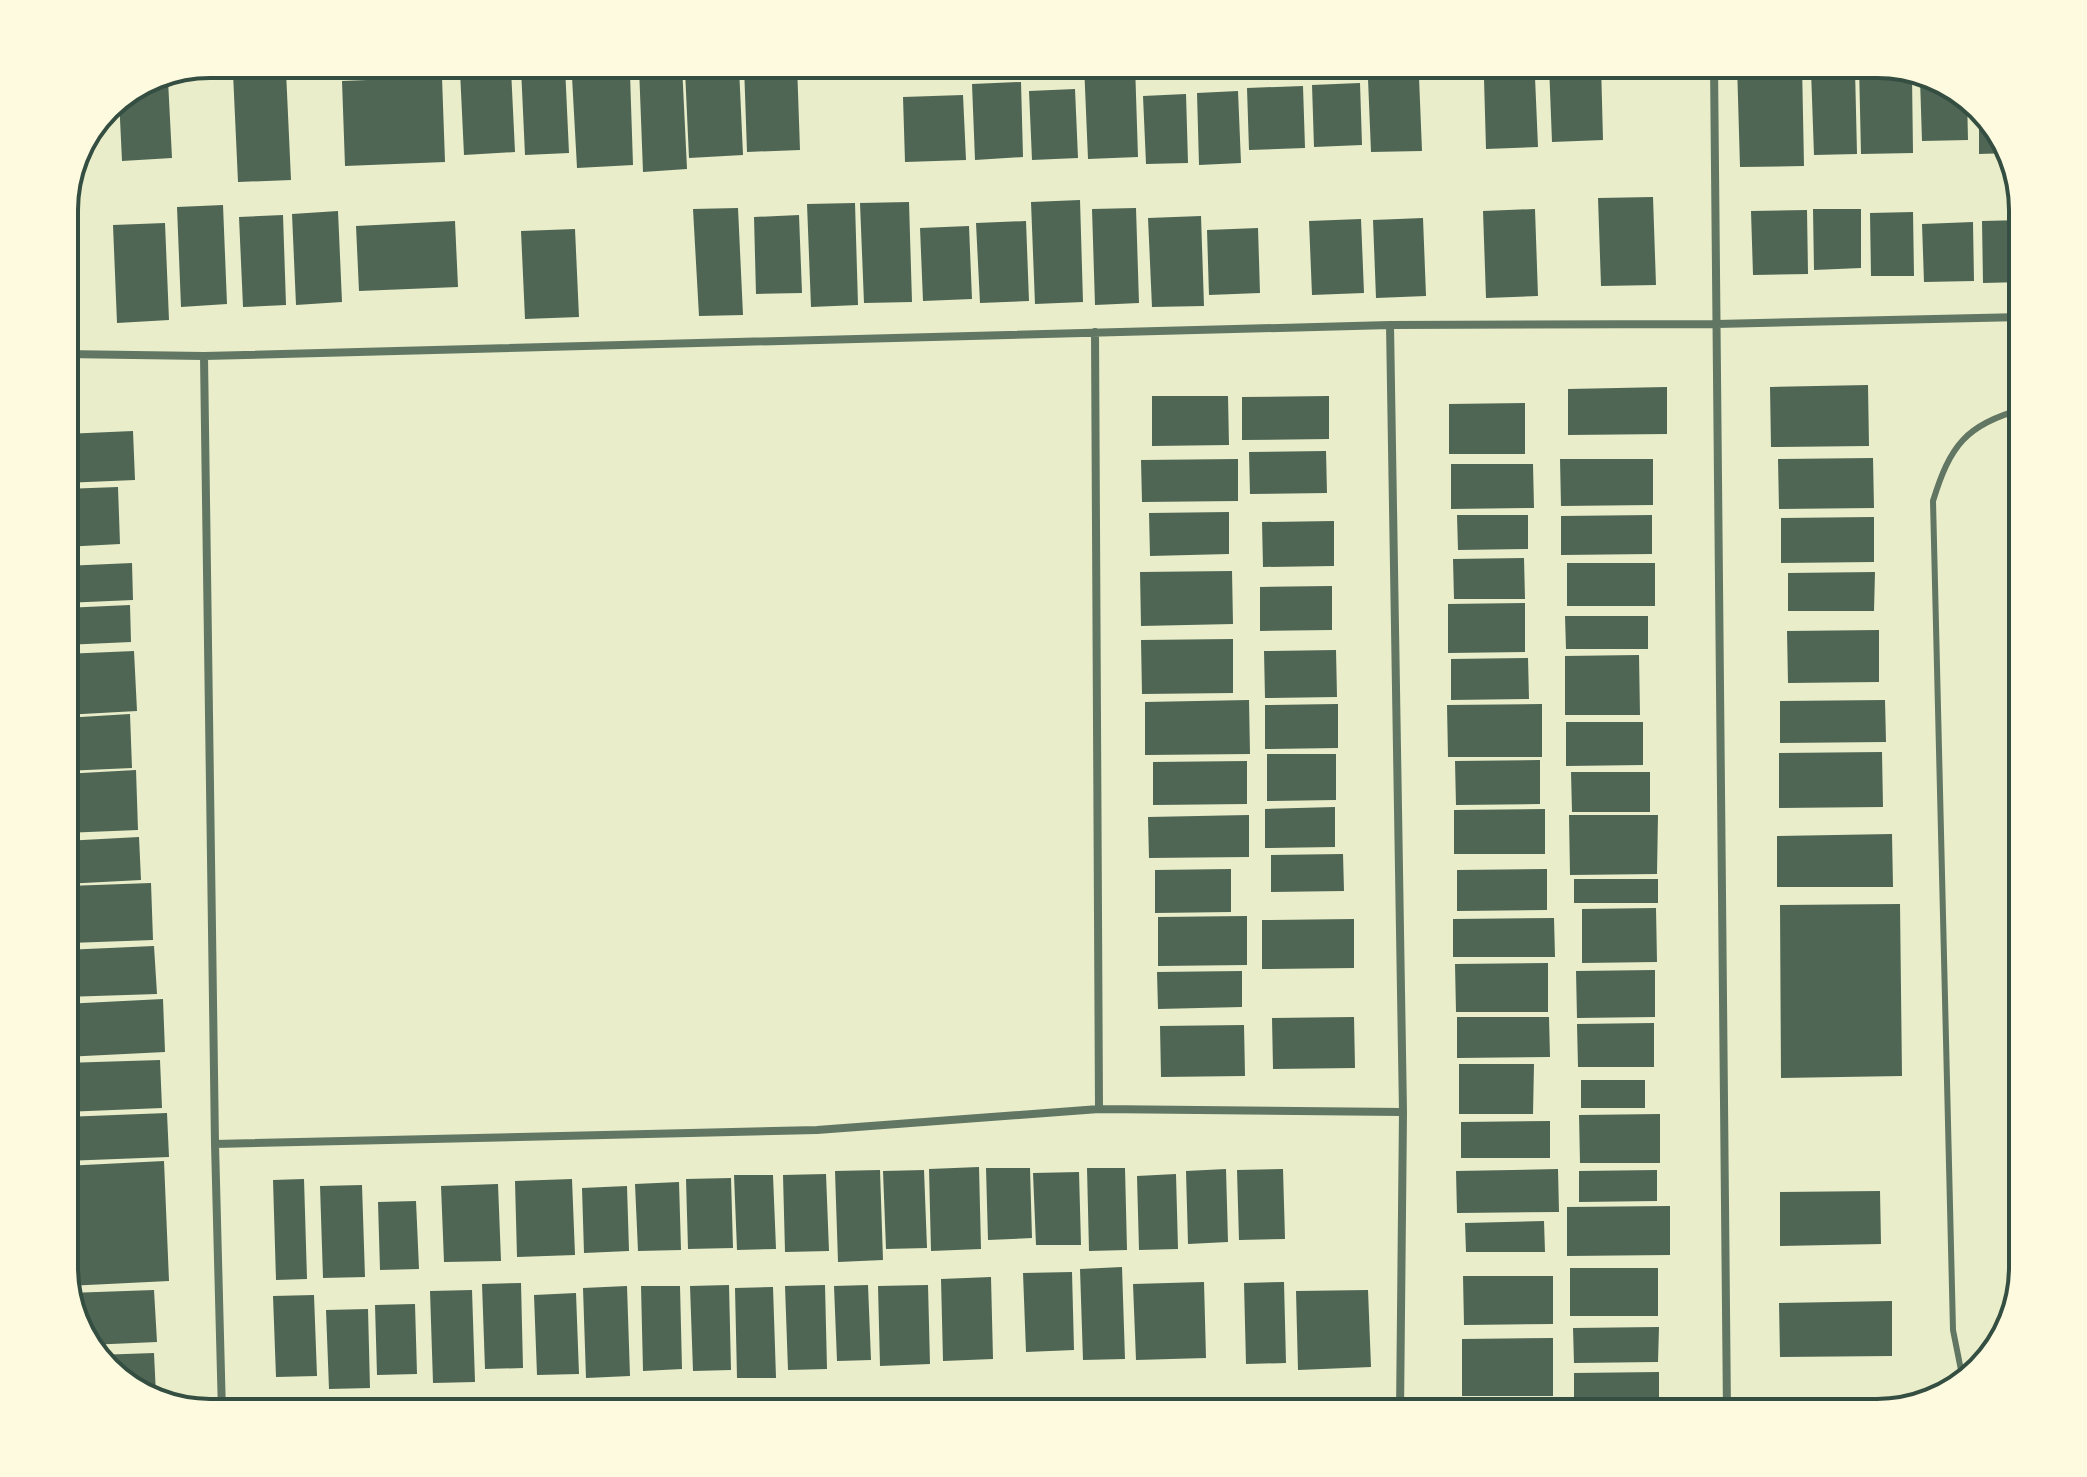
<svg xmlns="http://www.w3.org/2000/svg" width="2087" height="1477" font-family="Lato,sans-serif">
  <style>
    .building { fill: #4f6655 }
    .lines { fill: none; stroke-linecap: round; stroke-linejoin: round }
    .service { stroke: #617663; stroke-width: 6 }
    .minor { stroke: #617663; stroke-width: 8 }
    .rim { fill: none; stroke: #344e41; stroke-width: 4 }
  </style>
  <rect width="100%" height="100%" fill="#e9edc9"/>
  <!-- building -->
  <path class="building" d="M 797,64 L 800,150 L 747,152 L 744,65 Z
    M 1084,64 L 1135,64 L 1138,157 L 1088,159 Z
    M 1601,64 L 1603,140 L 1552,142 L 1549,65 Z
    M 1737,64 L 1802,64 L 1804,166 L 1740,167 Z
    M 682,65 L 687,169 L 643,172 L 639,67 Z
    M 1859,65 L 1879,65 L 1912,76 L 1913,153 L 1861,154 Z
    M 565,66 L 569,153 L 525,155 L 521,68 Z
    M 739,67 L 743,155 L 689,158 L 685,70 Z
    M 511,69 L 515,152 L 464,155 L 460,71 Z
    M 1855,69 L 1857,154 L 1814,155 L 1811,71 Z
    M 286,71 L 291,180 L 238,182 L 233,73 Z
    M 630,74 L 633,165 L 577,168 L 572,77 Z
    M 442,77 L 445,162 L 345,166 L 342,81 Z
    M 1419,77 L 1422,151 L 1371,152 L 1368,79 Z
    M 1535,77 L 1538,147 L 1486,149 L 1484,79 Z
    M 1920,79 L 1967,96 L 1968,140 L 1922,141 Z
    M 168,80 L 172,158 L 122,161 L 119,98 Z
    M 1021,82 L 1023,157 L 975,160 L 972,84 Z
    M 1360,83 L 1362,145 L 1314,147 L 1312,85 Z
    M 1303,86 L 1305,148 L 1249,150 L 1247,88 Z
    M 1075,89 L 1078,158 L 1032,160 L 1029,91 Z
    M 1238,91 L 1241,163 L 1199,165 L 1197,93 Z
    M 1186,94 L 1188,163 L 1146,164 L 1143,96 Z
    M 963,95 L 966,160 L 905,162 L 903,97 Z
    M 1979,110 L 2008,145 L 2010,153 L 1979,154 Z
    M 1653,197 L 1656,285 L 1601,286 L 1598,198 Z
    M 1080,200 L 1083,302 L 1035,304 L 1031,202 Z
    M 909,202 L 912,302 L 864,303 L 860,203 Z
    M 855,203 L 858,305 L 811,307 L 807,204 Z
    M 223,205 L 227,304 L 181,307 L 177,207 Z
    M 738,208 L 743,315 L 699,316 L 693,209 Z
    M 1136,208 L 1139,303 L 1095,305 L 1092,209 Z
    M 1535,209 L 1538,296 L 1486,298 L 1483,211 Z
    M 1813,209 L 1861,209 L 1861,268 L 1814,270 Z
    M 1807,210 L 1808,274 L 1753,275 L 1751,211 Z
    M 338,211 L 342,302 L 296,305 L 292,214 Z
    M 1913,212 L 1914,276 L 1871,276 L 1870,213 Z
    M 283,215 L 286,305 L 243,307 L 239,217 Z
    M 799,215 L 802,293 L 756,294 L 754,217 Z
    M 1201,216 L 1204,306 L 1152,307 L 1148,218 Z
    M 1423,218 L 1426,296 L 1376,298 L 1373,220 Z
    M 1361,219 L 1364,293 L 1312,295 L 1309,221 Z
    M 2023,220 L 2023,282 L 1983,283 L 1982,221 Z
    M 455,221 L 458,287 L 359,291 L 356,226 Z
    M 1026,221 L 1029,301 L 980,303 L 976,223 Z
    M 1973,222 L 1974,281 L 1924,282 L 1922,224 Z
    M 165,223 L 169,320 L 117,323 L 113,225 Z
    M 969,226 L 972,299 L 923,301 L 920,228 Z
    M 1258,228 L 1260,293 L 1209,295 L 1207,230 Z
    M 575,229 L 579,317 L 525,319 L 521,231 Z
    M 1868,385 L 1869,446 L 1771,447 L 1770,387 Z
    M 1667,387 L 1667,434 L 1568,435 L 1568,389 Z
    M 1152,396 L 1228,396 L 1229,445 L 1152,446 Z
    M 1329,396 L 1329,439 L 1242,440 L 1242,397 Z
    M 1525,403 L 1525,454 L 1449,454 L 1449,404 Z
    M 133,431 L 135,480 L 64,483 L 64,434 Z
    M 1326,451 L 1327,493 L 1250,494 L 1249,452 Z
    M 1873,458 L 1874,508 L 1779,509 L 1778,459 Z
    M 1238,459 L 1238,501 L 1142,502 L 1141,460 Z
    M 1560,459 L 1653,459 L 1653,505 L 1561,506 Z
    M 1451,464 L 1533,464 L 1534,508 L 1451,509 Z
    M 118,487 L 120,544 L 64,547 L 64,489 Z
    M 1229,512 L 1229,554 L 1150,556 L 1149,513 Z
    M 1457,515 L 1528,515 L 1528,549 L 1458,550 Z
    M 1652,515 L 1652,554 L 1561,555 L 1561,516 Z
    M 1874,517 L 1874,562 L 1781,563 L 1781,518 Z
    M 1334,521 L 1334,566 L 1263,567 L 1262,522 Z
    M 1524,558 L 1525,599 L 1454,599 L 1453,559 Z
    M 132,563 L 133,600 L 64,603 L 64,566 Z
    M 1567,563 L 1655,563 L 1655,606 L 1567,606 Z
    M 1232,571 L 1233,624 L 1141,626 L 1140,572 Z
    M 1875,572 L 1874,611 L 1788,611 L 1788,573 Z
    M 1332,586 L 1332,630 L 1260,631 L 1260,587 Z
    M 1525,603 L 1525,652 L 1448,653 L 1448,604 Z
    M 130,605 L 131,642 L 64,645 L 64,608 Z
    M 1565,616 L 1648,616 L 1648,649 L 1566,649 Z
    M 1879,630 L 1879,682 L 1788,683 L 1787,631 Z
    M 1233,639 L 1233,693 L 1142,694 L 1141,640 Z
    M 1336,650 L 1337,697 L 1265,698 L 1264,651 Z
    M 134,651 L 137,711 L 64,715 L 64,654 Z
    M 1639,655 L 1640,715 L 1565,715 L 1565,656 Z
    M 1528,658 L 1529,699 L 1451,700 L 1451,659 Z
    M 1249,700 L 1250,754 L 1145,755 L 1145,702 Z
    M 1885,700 L 1886,742 L 1780,743 L 1780,701 Z
    M 1338,704 L 1338,748 L 1265,749 L 1265,705 Z
    M 1542,704 L 1542,757 L 1448,757 L 1447,705 Z
    M 130,714 L 132,768 L 64,771 L 64,718 Z
    M 1566,722 L 1643,722 L 1643,765 L 1566,766 Z
    M 1882,752 L 1883,807 L 1779,808 L 1779,753 Z
    M 1267,754 L 1336,754 L 1336,800 L 1267,801 Z
    M 1540,760 L 1540,804 L 1456,805 L 1455,761 Z
    M 1247,761 L 1247,804 L 1153,805 L 1153,762 Z
    M 136,770 L 138,830 L 64,833 L 64,774 Z
    M 1571,772 L 1650,772 L 1650,812 L 1572,812 Z
    M 1335,807 L 1335,847 L 1265,848 L 1265,809 Z
    M 1545,809 L 1545,854 L 1454,854 L 1454,810 Z
    M 1249,815 L 1249,857 L 1149,858 L 1148,817 Z
    M 1569,815 L 1658,815 L 1657,874 L 1570,875 Z
    M 1892,834 L 1893,887 L 1777,887 L 1777,836 Z
    M 139,837 L 141,880 L 64,884 L 64,841 Z
    M 1343,854 L 1344,891 L 1271,892 L 1271,855 Z
    M 1231,869 L 1231,912 L 1155,913 L 1155,870 Z
    M 1547,869 L 1547,910 L 1457,911 L 1457,870 Z
    M 1574,879 L 1658,879 L 1658,903 L 1574,903 Z
    M 151,883 L 153,940 L 70,943 L 68,886 Z
    M 1900,904 L 1902,1076 L 1781,1078 L 1780,905 Z
    M 1656,908 L 1657,962 L 1582,963 L 1582,909 Z
    M 1247,916 L 1247,965 L 1158,966 L 1158,917 Z
    M 1554,918 L 1555,957 L 1453,957 L 1453,919 Z
    M 1354,919 L 1354,968 L 1262,969 L 1262,920 Z
    M 154,946 L 157,994 L 64,997 L 64,950 Z
    M 1548,963 L 1548,1012 L 1456,1012 L 1455,964 Z
    M 1655,970 L 1655,1017 L 1577,1018 L 1576,971 Z
    M 1242,971 L 1242,1007 L 1158,1009 L 1157,972 Z
    M 163,999 L 165,1052 L 64,1057 L 64,1004 Z
    M 1354,1017 L 1355,1068 L 1273,1069 L 1272,1018 Z
    M 1457,1017 L 1549,1017 L 1550,1057 L 1457,1058 Z
    M 1654,1023 L 1654,1067 L 1578,1067 L 1577,1024 Z
    M 1244,1025 L 1245,1076 L 1161,1077 L 1160,1026 Z
    M 160,1060 L 162,1108 L 64,1112 L 64,1063 Z
    M 1459,1064 L 1534,1064 L 1533,1114 L 1459,1114 Z
    M 1581,1080 L 1645,1080 L 1645,1108 L 1581,1108 Z
    M 167,1113 L 169,1157 L 64,1161 L 64,1117 Z
    M 1660,1114 L 1660,1163 L 1580,1163 L 1579,1115 Z
    M 1550,1121 L 1550,1158 L 1461,1158 L 1461,1122 Z
    M 164,1161 L 169,1281 L 67,1286 L 64,1276 L 64,1166 Z
    M 979,1167 L 981,1249 L 931,1251 L 929,1169 Z
    M 986,1168 L 1030,1168 L 1032,1238 L 988,1240 Z
    M 1087,1168 L 1125,1168 L 1127,1250 L 1089,1251 Z
    M 1226,1169 L 1228,1242 L 1188,1244 L 1186,1171 Z
    M 1283,1169 L 1285,1239 L 1239,1240 L 1237,1170 Z
    M 1558,1169 L 1559,1212 L 1457,1213 L 1456,1171 Z
    M 880,1170 L 883,1260 L 838,1262 L 835,1171 Z
    M 924,1170 L 927,1248 L 886,1249 L 883,1171 Z
    M 1657,1170 L 1657,1201 L 1579,1202 L 1579,1171 Z
    M 1079,1172 L 1081,1245 L 1036,1245 L 1033,1173 Z
    M 826,1174 L 829,1251 L 785,1252 L 783,1175 Z
    M 1176,1174 L 1178,1249 L 1139,1250 L 1137,1176 Z
    M 734,1175 L 773,1175 L 776,1249 L 737,1250 Z
    M 731,1178 L 733,1248 L 688,1249 L 686,1179 Z
    M 304,1179 L 307,1279 L 276,1280 L 273,1180 Z
    M 572,1179 L 575,1255 L 517,1257 L 515,1181 Z
    M 679,1182 L 681,1250 L 638,1251 L 635,1184 Z
    M 498,1184 L 501,1261 L 444,1262 L 441,1186 Z
    M 362,1185 L 365,1277 L 323,1278 L 320,1186 Z
    M 627,1186 L 629,1251 L 584,1253 L 582,1188 Z
    M 1880,1191 L 1881,1244 L 1780,1246 L 1780,1192 Z
    M 416,1201 L 419,1269 L 380,1270 L 378,1202 Z
    M 1670,1206 L 1670,1255 L 1567,1256 L 1567,1207 Z
    M 1544,1221 L 1545,1252 L 1466,1252 L 1465,1223 Z
    M 1122,1267 L 1125,1359 L 1083,1360 L 1080,1269 Z
    M 1570,1268 L 1658,1268 L 1658,1316 L 1570,1316 Z
    M 1072,1272 L 1074,1350 L 1026,1352 L 1023,1273 Z
    M 1463,1276 L 1553,1276 L 1553,1324 L 1464,1325 Z
    M 991,1277 L 993,1359 L 943,1361 L 941,1279 Z
    M 1204,1282 L 1206,1358 L 1136,1360 L 1133,1284 Z
    M 1284,1282 L 1286,1363 L 1246,1364 L 1244,1283 Z
    M 521,1283 L 523,1368 L 485,1369 L 482,1284 Z
    M 729,1285 L 731,1370 L 693,1371 L 690,1286 Z
    M 825,1285 L 827,1369 L 788,1370 L 785,1286 Z
    M 868,1285 L 871,1360 L 837,1361 L 834,1286 Z
    M 928,1285 L 930,1364 L 880,1366 L 878,1286 Z
    M 627,1286 L 630,1376 L 586,1378 L 583,1288 Z
    M 641,1286 L 680,1286 L 682,1369 L 643,1371 Z
    M 773,1287 L 776,1378 L 737,1378 L 735,1288 Z
    M 154,1290 L 157,1342 L 88,1345 L 83,1340 L 69,1293 Z
    M 472,1290 L 475,1382 L 433,1383 L 430,1291 Z
    M 1368,1290 L 1371,1367 L 1298,1370 L 1296,1291 Z
    M 576,1293 L 579,1374 L 537,1375 L 534,1295 Z
    M 314,1295 L 317,1376 L 276,1377 L 273,1296 Z
    M 1892,1301 L 1892,1356 L 1780,1357 L 1779,1303 Z
    M 415,1304 L 417,1374 L 377,1375 L 375,1305 Z
    M 368,1309 L 370,1388 L 329,1389 L 326,1310 Z
    M 1659,1327 L 1658,1362 L 1574,1363 L 1573,1328 Z
    M 1553,1338 L 1553,1396 L 1462,1396 L 1462,1339 Z
    M 154,1353 L 156,1395 L 122,1383 L 97,1355 Z
    M 1659,1372 L 1659,1413 L 1574,1413 L 1574,1373 Z"/>
  <g class="lines">
    <!-- service -->
    <path class="service" d="M 1963,1380 L 1953,1330 L 1933,501 C 1950,446 1966,424 2023,409"/>
    <!-- minor -->
    <path class="minor" d="M 1714,64 L 1727,1413
      M 1390,325 L 1403,1112 L 1400,1413
      M 1095,332 L 1099,1109
      M 64,354 L 204,356 L 1390,325 L 1717,324 L 2023,317
      M 204,356 L 215,1144 L 222,1413
      M 215,1144 L 817,1130 L 1099,1109 L 1403,1112
      M 1198,1413 L 1400,1406"/>
  </g>
  <!-- crop -->
  <path d="M0 0H2087V1477H0ZM210 78H1877A132 132 0 0 1 2009 210V1267A132 132 0 0 1 1877 1399H210A132 132 0 0 1 78 1267V210A132 132 0 0 1 210 78Z" fill="#fefae0" fill-rule="evenodd"/>
  <path class="rim" d="M210 78H1877A132 132 0 0 1 2009 210V1267A132 132 0 0 1 1877 1399H210A132 132 0 0 1 78 1267V210A132 132 0 0 1 210 78Z"/>
</svg>
